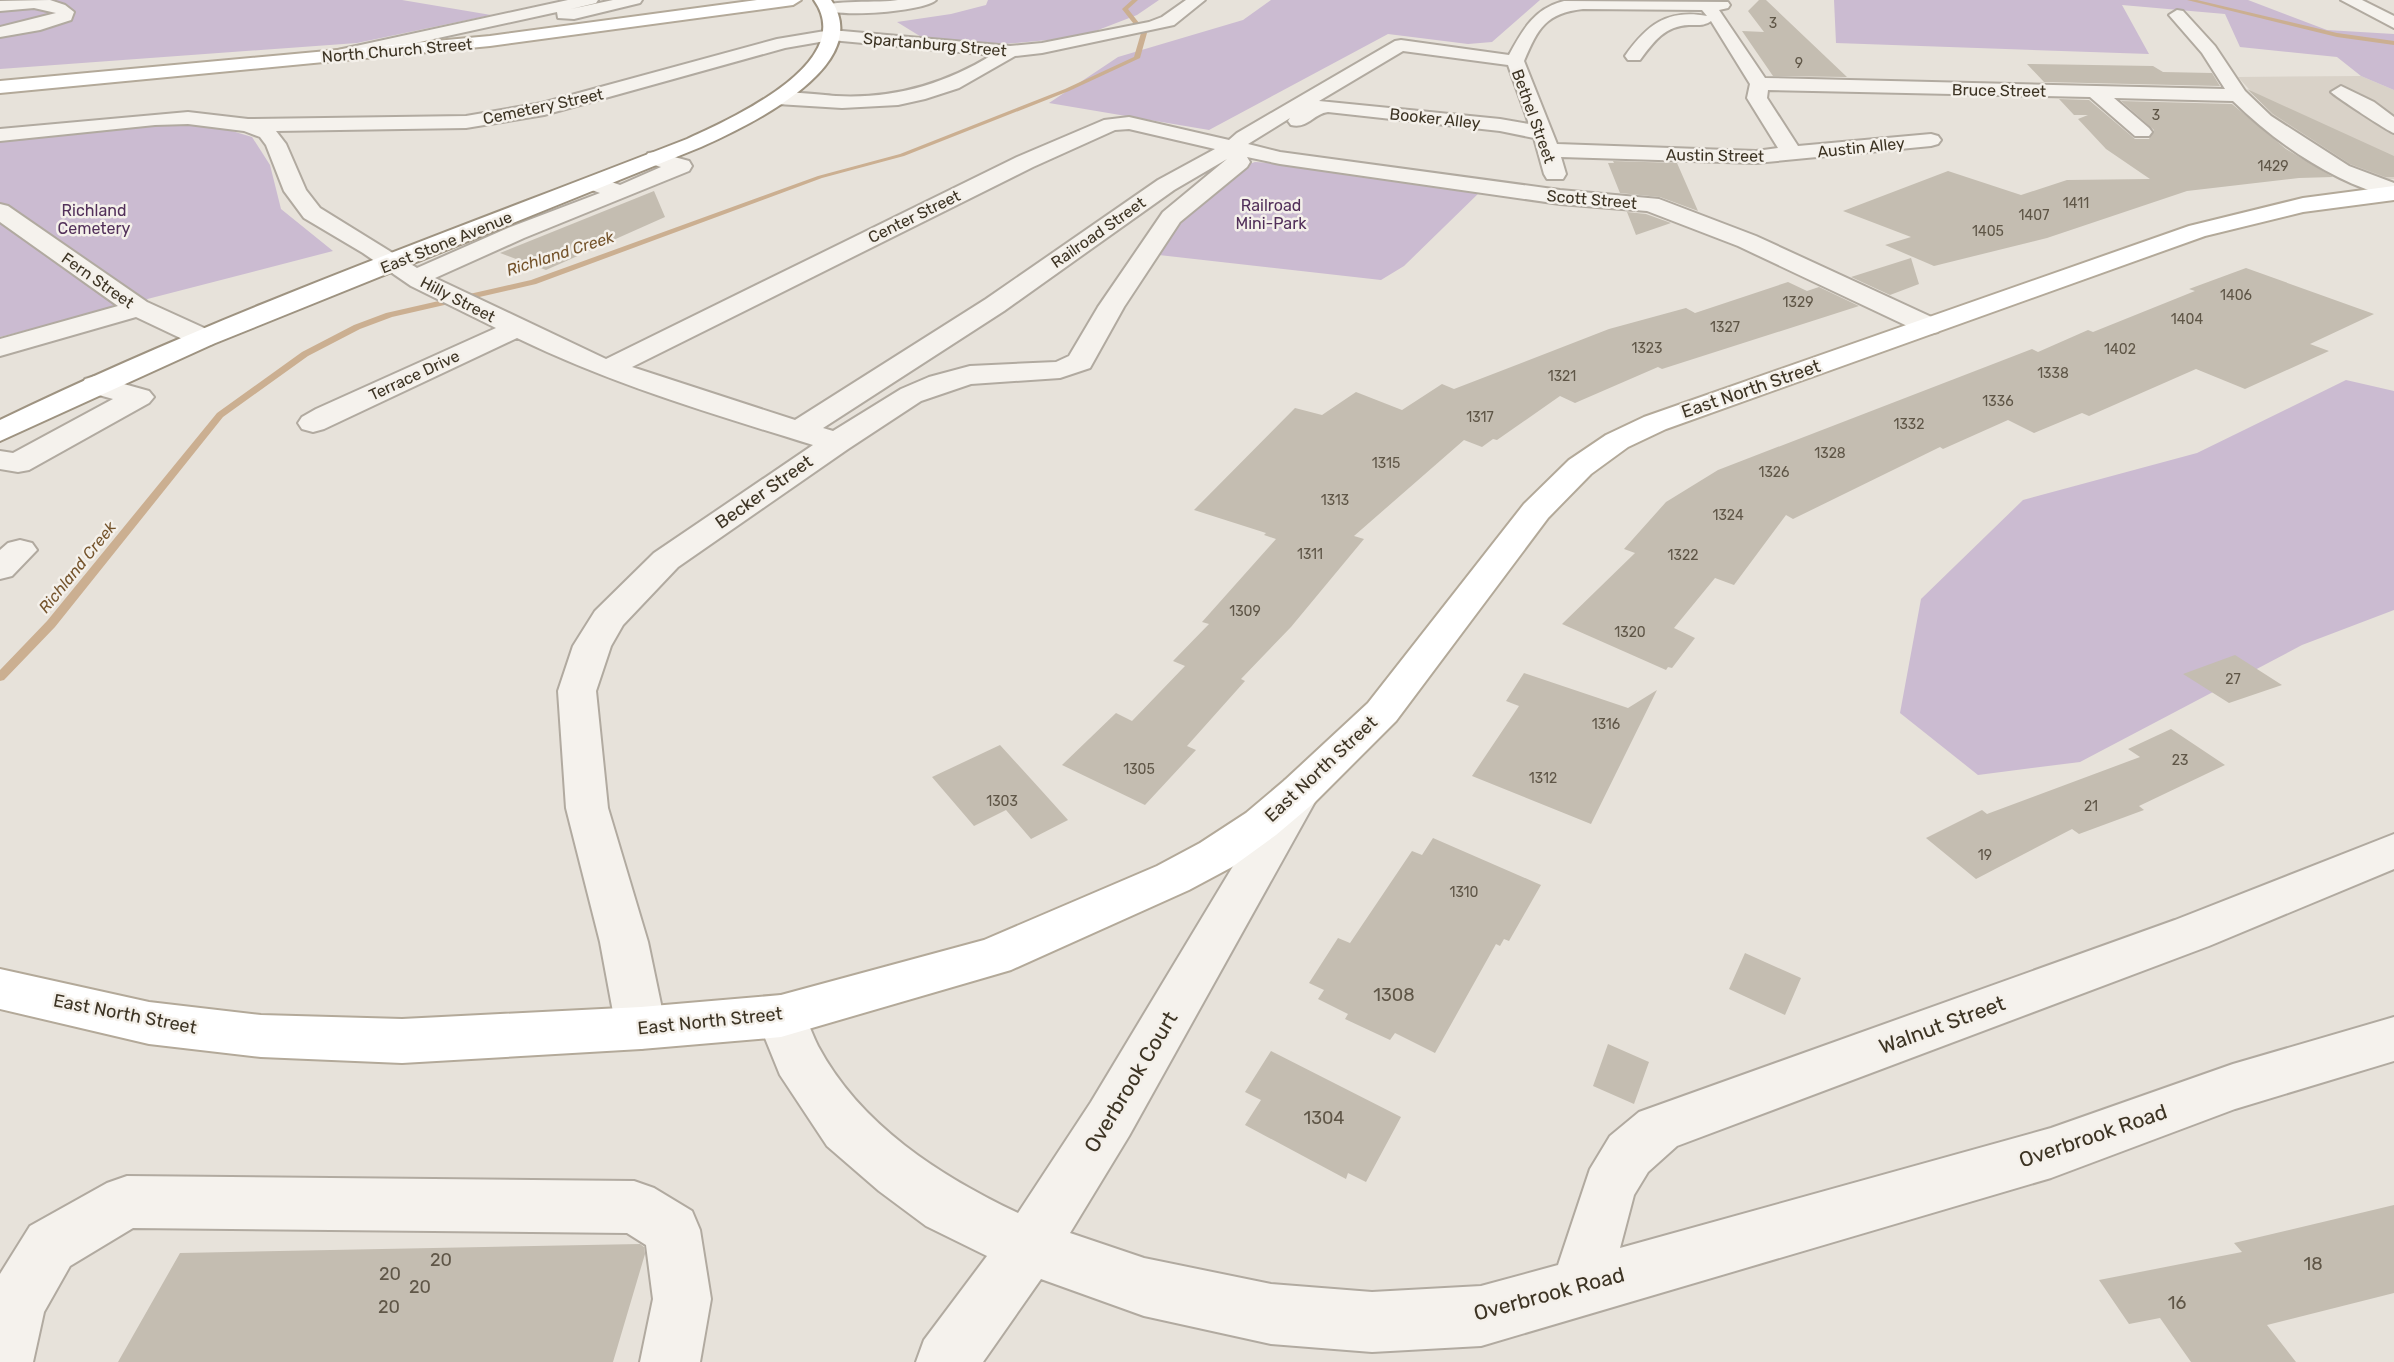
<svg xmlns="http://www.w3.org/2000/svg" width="2394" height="1362" font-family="Rubik,sans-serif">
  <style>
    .built { fill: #d9d2c8 }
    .green { fill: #cbbbd1 }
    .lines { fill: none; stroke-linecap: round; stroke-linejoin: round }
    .stream { fill: #cbaf91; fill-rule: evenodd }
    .building { fill: #c4bdb1 }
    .minor-casing { stroke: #b1aaa0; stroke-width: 4 }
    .major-casing { stroke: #b3a999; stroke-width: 4 }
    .highway-casing { stroke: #9e9381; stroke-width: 4 }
    .minor { fill: #f5f2ed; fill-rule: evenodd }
    .major { fill: #fff; fill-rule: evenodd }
    .highway { fill: #fff; fill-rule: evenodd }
    .labels { text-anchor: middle; stroke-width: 5; stroke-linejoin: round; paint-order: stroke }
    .number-label { font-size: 14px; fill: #5f5647 }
    .far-street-label { font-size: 16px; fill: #3d3424; stroke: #f4f0ea }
    .far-park-label { font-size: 16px; fill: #52305a; stroke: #f4f0ea }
    .far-water-label { font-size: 16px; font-style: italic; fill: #74532b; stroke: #f4f0ea }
    .street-label { font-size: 18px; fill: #3d3424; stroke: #f4f0ea }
    .near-number-label { font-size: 18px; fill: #5f5647 }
    .near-street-label { font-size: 21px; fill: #3d3424; stroke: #f4f0ea }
  </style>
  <rect width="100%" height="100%" fill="#e7e2da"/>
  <!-- built -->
  <path class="built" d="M 2361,76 L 2394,90 L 2394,179 L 2368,180 L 2293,138 L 2238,77 Z"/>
  <!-- green -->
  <path class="green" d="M 0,0 L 402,0 L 491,15 L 357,43 L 0,69 Z
    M 988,0 L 1159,0 L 1137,15 L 1080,37 L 1004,44 L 923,38 L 897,22 L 951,14 L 986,5 Z
    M 1271,0 L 1540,0 L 1492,42 L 1468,44 L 1388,34 L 1209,130 L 1049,103 L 1118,57 L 1243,20 Z
    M 1834,0 L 2248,0 L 2327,30 L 2394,34 L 2394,90 L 2361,76 L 2337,57 L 2240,47 L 2225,14 L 2122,5 L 2149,54 L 1836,43 Z
    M 188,123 L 222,128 L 252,137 L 270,165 L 281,209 L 333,251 L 0,337 L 0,139 L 103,127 Z
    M 1255,162 L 1290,164 L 1482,190 L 1404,266 L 1381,280 L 1150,254 L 1189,207 L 1246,165 Z
    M 2346,380 L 2394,391 L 2394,610 L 2302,645 L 2080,762 L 1978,775 L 1900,713 L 1921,599 L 2023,500 L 2197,453 Z"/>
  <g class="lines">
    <!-- stream -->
    <path class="stream" d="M 1132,0 L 1138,0 L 1128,9 L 1147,33 L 1140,58 L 1069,91 L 904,156 L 822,178 L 536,284 L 392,317 L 360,329 L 308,356 L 223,417 L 55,627 L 4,680 L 0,681 L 0,670 L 47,621 L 217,413 L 302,352 L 354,325 L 386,313 L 531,280 L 818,176 L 900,154 L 1065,89 L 1134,57 L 1141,33 L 1122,9 Z
      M 2187,0 L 2197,0 L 2337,33 L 2394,41 L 2394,45 L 2337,37 Z"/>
  </g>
  <!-- building -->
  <path class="building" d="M 1759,0 L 1766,0 L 1847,77 L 1773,76 L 1742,31 L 1764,32 L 1748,11 Z
    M 2027,64 L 2153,66 L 2163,72 L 2212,73 L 2220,86 L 2044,82 Z
    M 2247,89 L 2394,156 L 2394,177 L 2385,177 L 2350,164 L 2273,114 Z
    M 2059,99 L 2089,100 L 2135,139 L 2149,139 L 2154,130 L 2121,101 L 2232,104 L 2286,149 L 2333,177 L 2299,178 L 2187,191 L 2047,238 L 1934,266 L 1885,245 L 1911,237 L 1843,211 L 1948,171 L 2021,195 L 2067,180 L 2150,179 L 2106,149 L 2078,119 L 2088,115 L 2074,115 Z
    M 1613,161 L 1677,163 L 1698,211 L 1660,197 L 1620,193 L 1608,163 L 1614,163 Z
    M 654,191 L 665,217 L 546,270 L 500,253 Z
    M 1627,212 L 1646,214 L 1671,223 L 1636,235 Z
    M 1911,258 L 1919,284 L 1890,295 L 1851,277 Z
    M 2246,268 L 2374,314 L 2310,344 L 2329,351 L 2245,389 L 2196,369 L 2089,416 L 2082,413 L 2034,433 L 2008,420 L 1943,449 L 1940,447 L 1793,519 L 1786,515 L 1734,585 L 1715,578 L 1674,628 L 1695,638 L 1672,668 L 1668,667 L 1666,670 L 1562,624 L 1635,553 L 1624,549 L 1666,502 L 1718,470 L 2032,349 L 2038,352 L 2088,330 L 2093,332 L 2195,291 L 2189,289 Z
    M 1788,282 L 1807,291 L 1819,287 L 1859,306 L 1662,369 L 1658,367 L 1575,403 L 1560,396 L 1497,440 L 1493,439 L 1482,447 L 1464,440 L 1354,536 L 1364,539 L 1291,627 L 1241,679 L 1245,681 L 1187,746 L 1196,750 L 1145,805 L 1062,765 L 1116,713 L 1132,721 L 1185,666 L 1173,661 L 1209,624 L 1202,622 L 1276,539 L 1264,535 L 1266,533 L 1194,510 L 1295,408 L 1322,415 L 1356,392 L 1402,410 L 1442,384 L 1454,389 L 1609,329 L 1686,308 L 1695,313 Z
    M 2235,655 L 2282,685 L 2229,703 L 2183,674 Z
    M 1524,673 L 1628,708 L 1657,690 L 1591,824 L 1472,776 L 1519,706 L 1506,701 Z
    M 2171,729 L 2225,765 L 2139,806 L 2144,810 L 2079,834 L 2072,829 L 1976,879 L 1926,838 L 1982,810 L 1987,814 L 2140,757 L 2128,749 Z
    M 1000,745 L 1041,790 L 1068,820 L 1031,839 L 1006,810 L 974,826 L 932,777 Z
    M 1433,838 L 1541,885 L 1509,941 L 1504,939 L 1500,946 L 1496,944 L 1435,1053 L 1395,1033 L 1390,1040 L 1345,1019 L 1348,1014 L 1318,999 L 1324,990 L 1309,983 L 1338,938 L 1350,943 L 1412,851 L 1422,855 Z
    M 1745,953 L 1801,978 L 1785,1015 L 1729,989 Z
    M 1608,1044 L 1649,1062 L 1634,1104 L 1593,1086 Z
    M 1271,1051 L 1401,1117 L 1366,1182 L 1348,1173 L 1346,1179 L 1245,1125 L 1261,1100 L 1245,1092 Z
    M 2394,1205 L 2394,1293 L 2267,1325 L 2296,1362 L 2191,1362 L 2160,1318 L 2129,1324 L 2099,1280 L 2242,1252 L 2234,1243 Z
    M 640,1244 L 644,1247 L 645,1254 L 613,1362 L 118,1362 L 180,1253 Z"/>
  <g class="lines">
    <!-- minor casing -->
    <g class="minor-casing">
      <path id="minor" d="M 50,0 L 65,5 L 74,12 L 71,20 L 40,30 L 0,37 L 0,27 L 56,13 L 34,8 L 0,11 L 0,1 Z
        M 568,0 L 598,0 L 596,3 L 571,9 L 613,0 L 642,0 L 640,3 L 574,19 L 558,18 L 557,12 L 333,61 L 324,56 L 333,51 Z
        M 898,0 L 936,0 C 924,12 830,19 819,7 C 828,0 881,3 898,0 Z
        M 1186,0 L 1205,0 L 1174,25 L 1042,53 L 1015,56 L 959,88 L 925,99 L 898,105 L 842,108 L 777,104 L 767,98 C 775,88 821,95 836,96 C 893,99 943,85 992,55 L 831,40 L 785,48 L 544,115 L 466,128 L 276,131 L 286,144 L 306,190 L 320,208 L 417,268 L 508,228 L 600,193 L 589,189 L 586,184 L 589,179 L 597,177 L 620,185 L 661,167 L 648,163 L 645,158 L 648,153 L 656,152 L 689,161 L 692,166 L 689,171 L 524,238 L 435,278 L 606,359 L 1017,157 L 1104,120 L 1129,117 L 1229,140 L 1237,133 L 1395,41 L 1401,40 L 1509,55 C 1523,29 1535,8 1564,1 L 1728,2 L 1730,5 L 1728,8 L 1719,10 L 1765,78 L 2225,89 L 2202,53 L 2169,15 L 2177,10 L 2183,11 L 2215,46 L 2245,91 L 2271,116 L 2349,166 L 2394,183 L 2394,198 C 2334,183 2277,144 2233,101 L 2114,98 L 2149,128 L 2152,132 L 2149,136 L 2135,136 L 2090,97 L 1768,90 L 1767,98 L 1798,146 L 1931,134 L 1938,136 L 1941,140 L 1938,144 L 1931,146 L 1756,163 L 1561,157 L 1566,174 L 1563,179 L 1547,179 L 1544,174 L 1534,138 L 1500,131 L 1328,112 C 1313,114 1308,129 1291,125 L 1288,121 L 1290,118 L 1248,144 L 1280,152 L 1560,190 L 1659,199 L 1756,236 L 1938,320 L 1942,326 L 1938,332 L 1929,334 L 1920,332 L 1738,246 L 1647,211 L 1560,204 L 1280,164 L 1247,157 L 1250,162 L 1247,167 L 1180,222 L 1124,307 L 1090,368 L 1060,378 L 971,384 L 921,401 L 848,449 L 678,567 L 623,625 L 611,646 L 596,691 L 608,808 L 648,942 L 666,1028 L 659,1043 L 641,1049 L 623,1043 L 616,1028 L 600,942 L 566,808 L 558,691 L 573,646 L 595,611 L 654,553 L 813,445 C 712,414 612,384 517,338 L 324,429 L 313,432 L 302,429 L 298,423 L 302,417 L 316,409 L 496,328 L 411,286 L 363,253 L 304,218 L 284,191 L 266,145 L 260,137 L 244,131 L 188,124 L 155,125 L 0,141 L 0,129 L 188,112 L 248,119 L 466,116 L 542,103 L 777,39 L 831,30 L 1010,46 L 1042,43 L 1149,22 L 1162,17 ZM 1583,9 L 1702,10 L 1707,16 C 1667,9 1647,25 1625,56 L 1628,60 L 1640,60 C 1654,41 1665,26 1689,25 C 1698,25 1704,26 1711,21 L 1750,84 L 1747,98 L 1778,148 L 1756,151 L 1557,144 L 1524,61 C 1538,28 1546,13 1583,9 ZM 1403,51 L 1508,65 L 1529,124 L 1500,119 L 1319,101 ZM 1129,129 L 1215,149 L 1158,180 L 986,299 L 795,420 L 632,367 L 1033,167 L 1115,130 ZM 1227,159 L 1163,212 L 1098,307 L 1069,356 L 1056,362 L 970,366 L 929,377 L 901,389 L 833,431 L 823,428 L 1004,311 L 1174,190 Z
        M 2341,0 L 2362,0 L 2394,16 L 2394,28 Z
        M 2341,86 L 2374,102 L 2394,117 L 2394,133 C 2389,132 2335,96 2331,92 Z
        M 0,204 L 8,206 L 147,302 L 213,332 L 217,338 L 213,344 L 203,346 L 193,344 L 136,317 L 0,356 L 0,339 L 118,306 L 0,222 Z
        M 95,376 L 149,391 L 154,397 L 149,403 L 29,470 L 18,472 L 0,469 L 0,451 L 13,453 L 113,399 L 85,391 L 81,385 L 85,379 Z
        M 20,540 L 32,543 L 37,550 L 12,576 L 0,579 L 0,550 L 8,543 Z
        M 1300,776 L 1315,780 L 1321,791 L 1129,1136 L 1070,1233 L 1144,1258 L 1271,1284 L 1372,1292 L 1481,1286 L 1558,1265 L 1590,1169 L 1610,1136 L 1639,1112 L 2175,920 L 2394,834 L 2394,869 L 2209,946 L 1677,1146 L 1648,1172 L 1634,1195 L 1620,1248 L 2051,1128 L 2233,1064 L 2394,1017 L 2394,1061 L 2235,1109 L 2051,1178 L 1481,1346 L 1372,1352 L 1271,1344 L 1144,1316 L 1041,1279 L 983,1362 L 916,1362 L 924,1340 L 987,1256 L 926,1226 L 879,1191 L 827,1146 L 780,1075 L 756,1016 L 764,1001 L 781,995 L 798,1001 C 806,1016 811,1032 818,1046 C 860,1125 940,1176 1018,1213 L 1091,1102 L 1285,780 Z
        M 127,1176 L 634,1181 L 654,1188 L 692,1211 L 700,1230 L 711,1299 L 700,1362 L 640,1362 L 653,1299 L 646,1245 L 627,1233 L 133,1228 L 70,1266 L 44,1312 L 33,1362 L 0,1362 L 0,1274 L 30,1226 L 107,1183 Z"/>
    </g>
    <!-- major casing -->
    <g class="major-casing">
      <path id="major" d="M 757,0 L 801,0 L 793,5 L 490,46 L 0,93 L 0,81 L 490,36 Z
        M 2394,186 L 2394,200 L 2303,212 L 2205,236 L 1666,429 L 1628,447 L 1591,474 L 1548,518 L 1396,721 L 1315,802 L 1276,835 L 1232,867 L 1189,890 L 1011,970 L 781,1037 L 641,1049 L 402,1063 L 261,1057 L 149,1044 L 0,1009 L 0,969 L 149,1002 L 261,1015 L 402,1019 L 641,1007 L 781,995 L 984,940 L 1157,866 L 1200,843 L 1246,813 L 1285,780 L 1368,703 L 1524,504 L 1569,460 L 1606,435 L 1644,417 L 2189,226 L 2303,198 Z"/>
    </g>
    <!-- highway casing -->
    <g class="highway-casing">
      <path id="highway" d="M 814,0 L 831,0 C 876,66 746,127 701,147 L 213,344 L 0,441 L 0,420 C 222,312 457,229 687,139 C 728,120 859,63 814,0 Z"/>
    </g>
    <!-- minor -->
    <use href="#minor" class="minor"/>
    <!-- major -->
    <use href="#major" class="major"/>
    <!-- highway -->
    <use href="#highway" class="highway"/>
  </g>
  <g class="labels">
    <!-- number labels -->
    <g class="number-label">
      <text x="1773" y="28">3</text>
      <text x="1799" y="68">9</text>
      <text x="2156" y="120">3</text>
      <text x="2273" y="171">1429</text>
      <text x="2076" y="208">1411</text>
      <text x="2034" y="220">1407</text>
      <text x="1988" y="236">1405</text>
      <text x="2236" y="300">1406</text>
      <text x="1798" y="307">1329</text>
      <text x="2187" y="324">1404</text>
      <text x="1725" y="332">1327</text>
      <text x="1647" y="353">1323</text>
      <text x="2120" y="354">1402</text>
      <text x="2053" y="378">1338</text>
      <text x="1562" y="381">1321</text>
      <text x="1998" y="406">1336</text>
      <text x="1480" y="422">1317</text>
      <text x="1909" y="429">1332</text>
      <text x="1830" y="458">1328</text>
      <text x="1386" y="468">1315</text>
      <text x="1774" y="477">1326</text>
      <text x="1335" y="505">1313</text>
      <text x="1728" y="520">1324</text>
      <text x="1310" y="559">1311</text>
      <text x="1683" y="560">1322</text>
      <text x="1245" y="616">1309</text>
      <text x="1630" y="637">1320</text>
      <text x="2233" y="684">27</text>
      <text x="1606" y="729">1316</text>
      <text x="2180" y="765">23</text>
      <text x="1139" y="774">1305</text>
      <text x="1543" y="783">1312</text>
      <text x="1002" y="806">1303</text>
      <text x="2091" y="811">21</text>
      <text x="1985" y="860">19</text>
      <text x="1464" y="897">1310</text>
    </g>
    <!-- far-street labels -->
    <g class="far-street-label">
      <text transform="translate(935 44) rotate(5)" y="6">Spartanburg Street</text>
      <text transform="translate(397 50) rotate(-5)" y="6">North Church Street</text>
      <text transform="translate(1999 90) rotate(1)" y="6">Bruce Street</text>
      <text transform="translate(543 106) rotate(-12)" y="6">Cemetery Street</text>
      <text transform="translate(1534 116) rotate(70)" y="6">Bethel Street</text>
      <text transform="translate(1435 118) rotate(6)" y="6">Booker Alley</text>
      <text transform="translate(1861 147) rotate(-6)" y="6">Austin Alley</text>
      <text transform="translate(1715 155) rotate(1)" y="6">Austin Street</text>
      <text transform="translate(1592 199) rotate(5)" y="6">Scott Street</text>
      <text transform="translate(914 216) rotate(-26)" y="6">Center Street</text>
      <text transform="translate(1098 232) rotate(-35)" y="6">Railroad Street</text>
      <text transform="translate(446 242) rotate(-22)" y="6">East Stone Avenue</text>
      <text transform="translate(98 280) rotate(35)" y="6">Fern Street</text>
      <text transform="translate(458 299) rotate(27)" y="6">Hilly Street</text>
      <text transform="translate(414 375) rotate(-25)" y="6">Terrace Drive</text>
    </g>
    <!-- far-park labels -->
    <g class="far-park-label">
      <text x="1271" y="211">Railroad<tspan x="1271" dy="18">Mini-Park</tspan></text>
      <text x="94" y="216">Richland<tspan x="94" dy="18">Cemetery</tspan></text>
    </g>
    <!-- far-water labels -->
    <g class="far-water-label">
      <text transform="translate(560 253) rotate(-18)" y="6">Richland Creek</text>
      <text transform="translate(77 567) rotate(-51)" y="6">Richland Creek</text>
    </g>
    <!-- street labels -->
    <g class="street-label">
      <text transform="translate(1751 389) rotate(-19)" y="6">East North Street</text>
      <text transform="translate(764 492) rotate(-35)" y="6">Becker Street</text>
      <text transform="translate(1321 769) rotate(-43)" y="6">East North Street</text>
      <text transform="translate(125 1014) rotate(11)" y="6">East North Street</text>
      <text transform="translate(710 1021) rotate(-6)" y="6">East North Street</text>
    </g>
    <!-- near-number labels -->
    <g class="near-number-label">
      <text x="1394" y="1001">1308</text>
      <text x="1324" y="1124">1304</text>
      <text x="441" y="1266">20</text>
      <text x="2313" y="1270">18</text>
      <text x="390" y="1280">20</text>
      <text x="420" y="1293">20</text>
      <text x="2177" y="1309">16</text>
      <text x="389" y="1313">20</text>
    </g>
    <!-- near-street labels -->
    <g class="near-street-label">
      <text transform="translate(1942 1025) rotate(-20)" y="7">Walnut Street</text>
      <text transform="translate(1131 1082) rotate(-59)" y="7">Overbrook Court</text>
      <text transform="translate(2093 1136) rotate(-19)" y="7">Overbrook Road</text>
      <text transform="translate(1549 1294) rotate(-15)" y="7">Overbrook Road</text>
    </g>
  </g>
</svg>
